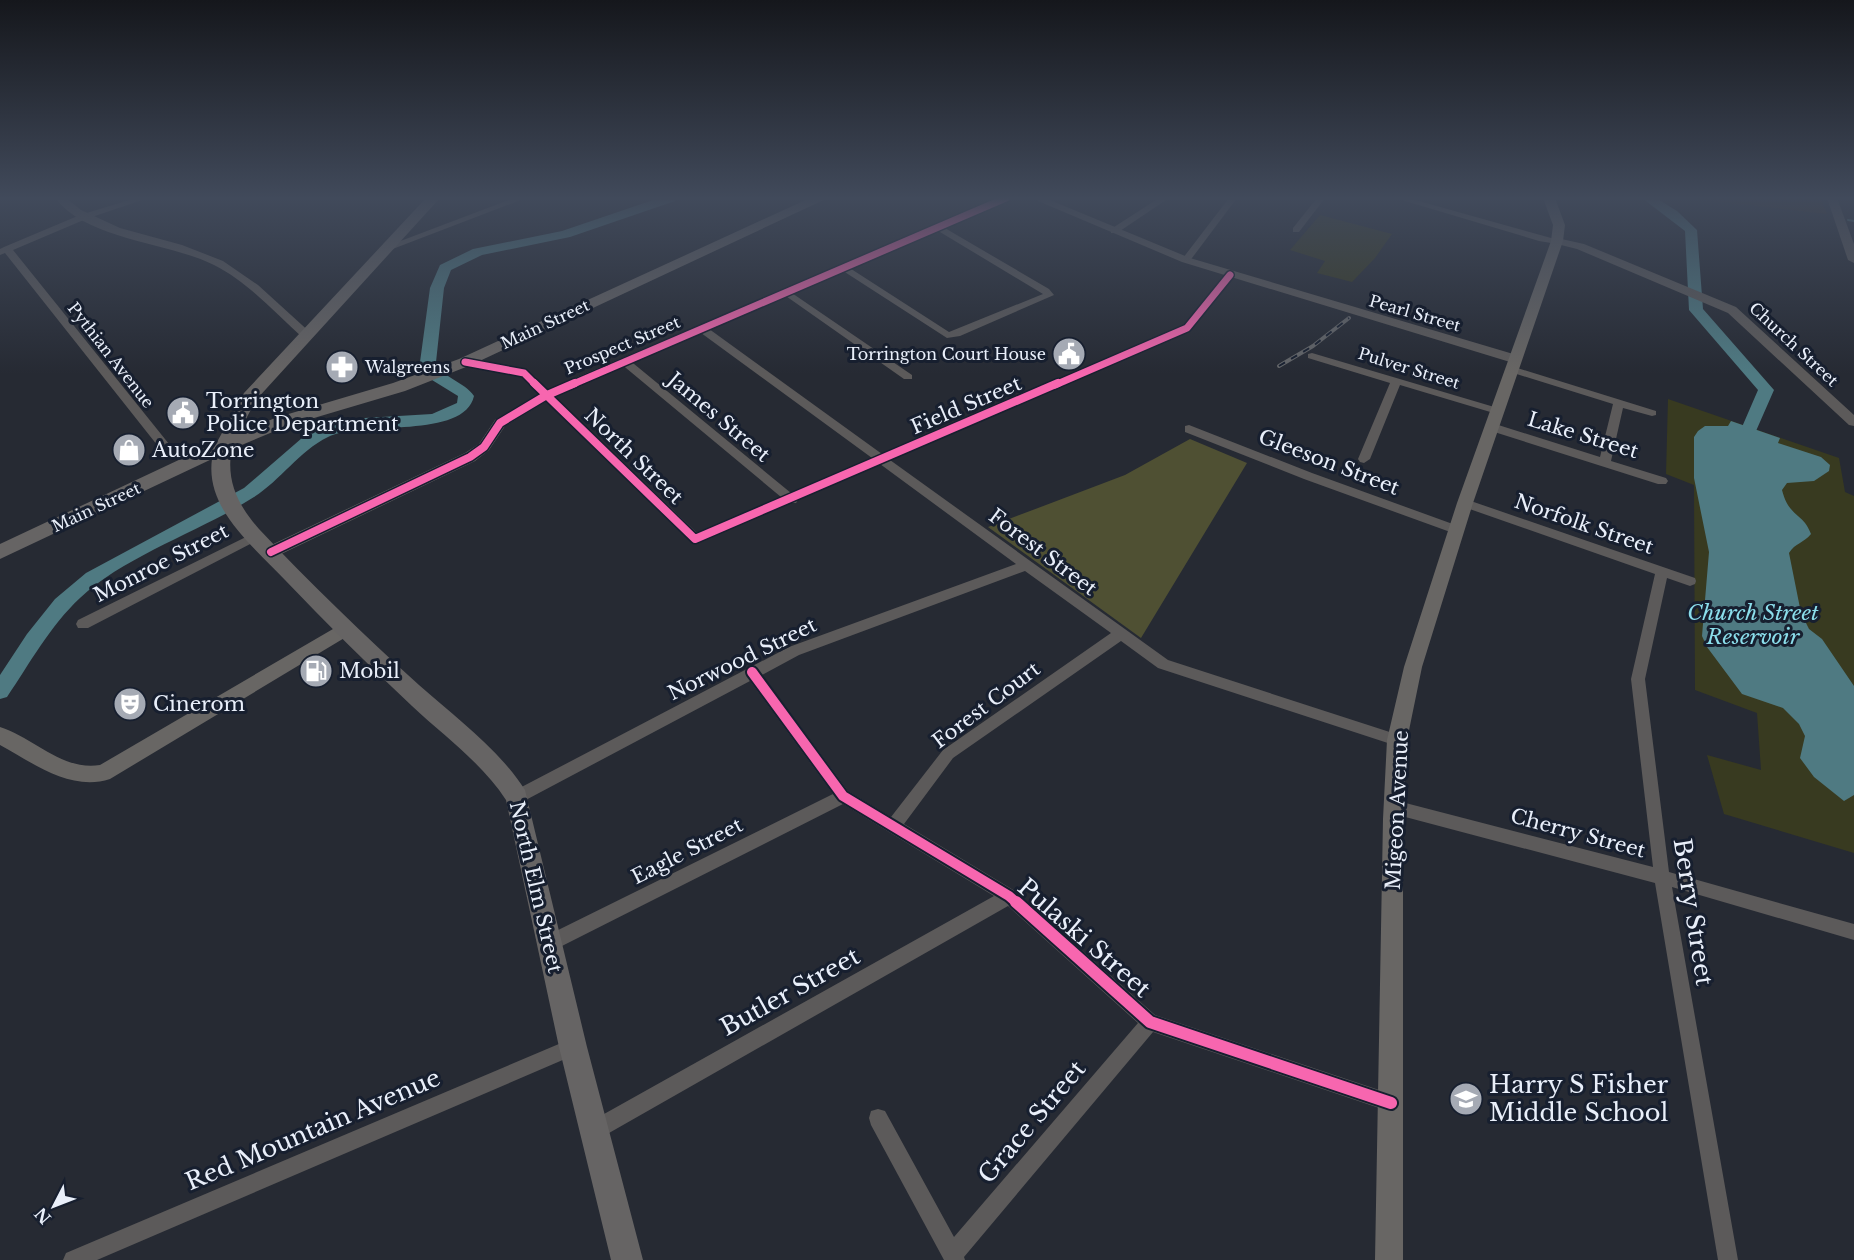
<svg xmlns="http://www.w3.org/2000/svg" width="1854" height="1260" font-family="'Libre Baskerville',serif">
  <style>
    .commercial { fill: #392c23 }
    .green { fill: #383a20 }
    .forest { fill: #4f5033 }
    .water { fill: #4f7a82 }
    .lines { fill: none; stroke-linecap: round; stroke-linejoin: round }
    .stream { stroke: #4f7a82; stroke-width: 2 }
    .river { fill: #4f7a82; fill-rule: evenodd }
    .minor { fill: #5c5a5a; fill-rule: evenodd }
    .tertiary { fill: #5c5a5a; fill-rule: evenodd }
    .secondary { fill: #686664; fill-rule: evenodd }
    .primary { fill: #666464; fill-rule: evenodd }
    .rail-casing { stroke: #636568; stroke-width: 4 }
    .rail { stroke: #171f2f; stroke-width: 2; stroke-dasharray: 7; stroke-linecap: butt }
    .cycleway-far3-casing { stroke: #171f2f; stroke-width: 10 }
    .cycleway-far2-casing { stroke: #171f2f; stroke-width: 11 }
    .cycleway-far1-casing { stroke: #171f2f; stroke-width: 14 }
    .cycleway-casing { stroke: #171f2f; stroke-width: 16 }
    .cycleway-far3 { stroke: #f766af; stroke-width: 7 }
    .cycleway-far2 { stroke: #f766af; stroke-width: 8 }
    .cycleway-far1 { stroke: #f766af; stroke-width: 10 }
    .cycleway { stroke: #f766af; stroke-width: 12 }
    .labels { text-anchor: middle; stroke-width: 6; stroke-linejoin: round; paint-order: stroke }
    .far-street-label { font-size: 16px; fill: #e9effa; stroke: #171f2f }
    .far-poi-label { font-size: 16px; fill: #e9effa; stroke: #171f2f; text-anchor: end }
    .poi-label { font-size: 20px; fill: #e9effa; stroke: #171f2f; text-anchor: start }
    .street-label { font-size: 20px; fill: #e9effa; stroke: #171f2f }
    .water-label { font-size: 21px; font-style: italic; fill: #8bdeeb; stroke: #171f2f }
    .near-street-label { font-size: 24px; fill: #e9effa; stroke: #171f2f }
    .near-poi-label { font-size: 24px; fill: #e9effa; stroke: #171f2f; text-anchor: start }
  </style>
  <rect width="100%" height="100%" fill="#262a33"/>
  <!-- commercial -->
  <path class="commercial" d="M 1684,198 L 1821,198 L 1827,214 Z"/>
  <!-- green -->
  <path class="green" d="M 1320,215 L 1392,234 L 1375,258 L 1352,282 L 1317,273 L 1325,261 L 1290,250 Z
    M 1668,399 L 1839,458 L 1845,492 L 1854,496 L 1854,853 L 1724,814 L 1707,755 L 1761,770 L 1757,713 L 1695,690 L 1694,485 L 1666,474 Z"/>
  <!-- forest -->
  <path class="forest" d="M 1190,439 L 1247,463 L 1141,638 L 988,527 L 1125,475 Z"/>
  <!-- water -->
  <path class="water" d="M 1731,421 L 1780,438 L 1778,443 L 1821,457 L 1830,465 L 1829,471 L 1814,481 L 1787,483 L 1782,490 C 1789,518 1803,512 1811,534 C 1804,543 1795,543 1789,553 L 1801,613 L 1809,629 L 1822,639 L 1854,686 L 1854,795 L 1844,801 L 1814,777 L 1800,758 L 1805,736 L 1799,724 L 1783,708 L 1742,694 L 1707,647 L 1702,636 L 1709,552 L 1694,478 L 1694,437 L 1698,431 L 1705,426 L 1728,426 Z"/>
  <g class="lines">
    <!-- stream -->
    <path class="stream" d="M 1848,220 L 1854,221"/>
    <!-- river -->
    <path class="river" d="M 659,198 L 677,198 L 675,201 L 570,237 L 482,255 L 451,270 L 444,288 L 436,362 C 443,379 464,381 474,396 C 464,440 362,420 328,437 C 299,451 281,480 254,497 C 200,532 126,555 80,598 C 50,626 30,663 7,697 L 0,699 L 0,675 L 27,634 L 55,599 L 86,573 L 244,488 L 302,438 L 326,425 L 365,418 L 432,414 L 457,403 L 458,396 L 432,380 L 420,362 L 430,288 L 440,265 L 473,249 L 562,231 Z
      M 1642,198 L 1656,198 L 1677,211 L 1697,230 L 1703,309 L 1774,390 L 1756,431 L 1744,431 L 1742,427 L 1758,390 L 1689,310 L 1685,231 Z"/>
    <!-- minor -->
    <path class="minor" d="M 136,198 L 148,198 L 86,219 L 13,250 L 173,449 L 175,452 L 169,456 L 165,455 L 5,253 L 0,255 L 0,249 L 4,247 L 80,215 Z
      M 514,198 L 526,198 L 390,250 L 382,248 Z
      M 1159,198 L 1169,198 L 1117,233 L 1111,233 L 1111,229 Z
      M 1229,198 L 1237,198 L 1189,262 L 1183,262 L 1183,258 Z
      M 1317,198 L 1325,198 L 1299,232 L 1293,232 L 1293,228 Z
      M 1395,198 L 1408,198 L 1562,241 L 1557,244 L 1539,241 Z
      M 938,224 L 1049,289 L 1054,295 L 960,336 L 947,338 L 837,267 L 845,265 L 949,332 L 1043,294 L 935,229 L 935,225 Z
      M 1227,273 L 1235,275 L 1191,330 L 890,460 L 1168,660 L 1402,736 L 1404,740 L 1402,744 L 1397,746 L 1158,668 L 1121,641 L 953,758 L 904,824 L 1015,891 L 1155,1015 L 1391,1094 L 1398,1096 L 1400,1103 L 1398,1110 L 1391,1112 L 1153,1032 L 964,1257 L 965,1260 L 944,1260 L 871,1125 L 869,1118 L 871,1111 L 878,1109 L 885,1111 L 954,1237 L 1138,1023 L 1008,906 L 602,1137 L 595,1140 L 588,1137 L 585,1130 L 588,1123 L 994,896 L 843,804 L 556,949 L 550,951 L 544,949 L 541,943 L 544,937 L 833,794 L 750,681 L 522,802 L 517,804 L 512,802 L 509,797 L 512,792 L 789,647 L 1016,564 L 880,464 L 798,500 L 796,503 L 789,503 L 699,542 L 691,542 L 521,376 L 461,364 L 461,360 L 528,371 L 697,533 L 781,497 L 620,363 L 620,359 L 628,359 L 791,493 L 872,458 L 697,330 L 697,326 L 705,326 L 882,454 L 1183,326 ZM 1025,571 L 1111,633 L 943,750 L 891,817 L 848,791 L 762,675 L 799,655 Z
      M 786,289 L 912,375 L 912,379 L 904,379 L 783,294 L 783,290 Z
      M 1312,353 L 1501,409 L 1503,411 L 1497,414 L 1400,385 L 1370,459 L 1364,463 L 1360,462 L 1358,459 L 1390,383 L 1308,358 L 1308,354 Z
      M 1511,366 L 1656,411 L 1656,415 L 1652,416 L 1623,408 L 1611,461 L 1666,478 L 1668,481 L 1666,484 L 1658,484 L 1488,430 L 1488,424 L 1492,423 L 1600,457 L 1613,404 L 1507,371 L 1506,369 Z
      M 1189,425 L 1312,473 L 1461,527 L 1463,530 L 1461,533 L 1453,533 L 1304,479 L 1185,432 L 1185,426 Z
      M 1465,499 L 1695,578 L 1696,581 L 1695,584 L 1690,586 L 1667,578 L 1645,679 L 1669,872 L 1854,924 L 1854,940 L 1672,887 L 1738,1260 L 1718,1260 L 1655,883 L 1394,814 L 1389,812 L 1386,807 L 1389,802 L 1394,800 L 1653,867 L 1631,679 L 1655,574 L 1461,506 L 1459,503 Z
      M 256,532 L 262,536 L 260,539 L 88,628 L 78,628 L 76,624 L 78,620 Z
      M 573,1038 L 579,1041 L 582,1047 L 579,1053 L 97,1260 L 63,1260 L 66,1253 Z"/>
    <!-- tertiary -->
    <path class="tertiary" d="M 55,198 L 66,198 L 81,210 L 120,228 L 182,245 L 223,261 L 258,285 L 313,335 L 311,338 L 303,338 C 275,313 248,282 214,265 C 166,241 89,241 55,198 Z
      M 1031,198 L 1045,198 L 1190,258 L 1520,356 L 1521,359 L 1515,363 L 1510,362 L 1182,262 Z
      M 1827,198 L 1837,198 L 1854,244 L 1854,263 L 1848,260 Z
      M 1557,238 L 1584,244 L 1736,307 L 1854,415 L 1854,426 L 1849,425 L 1728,313 L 1577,249 L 1553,243 L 1551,241 Z"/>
    <!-- secondary -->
    <path class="secondary" d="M 997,198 L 1012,198 L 550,399 L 505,426 L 489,450 L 475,461 L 277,556 L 265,556 L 263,552 L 265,548 L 465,453 L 479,444 L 495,420 L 540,393 Z
      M 1543,198 L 1555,198 L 1565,225 L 1563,241 L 1473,503 L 1422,667 L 1407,740 L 1403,819 L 1403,1260 L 1375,1260 L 1383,819 L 1387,740 L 1404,667 L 1457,503 L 1551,241 L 1553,225 Z
      M 345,622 L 351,624 L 354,629 L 351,634 L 110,779 C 71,792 33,763 0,745 L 0,727 C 34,738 62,771 100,765 Z"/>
    <!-- primary -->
    <path class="primary" d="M 426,198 L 440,198 L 256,400 L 238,434 L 275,418 L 393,383 L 459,359 L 810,198 L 828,198 L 471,365 L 405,391 L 287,426 L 232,449 L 231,453 C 227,484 239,506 259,529 C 310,583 364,635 419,685 C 456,718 498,748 525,790 L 587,1047 L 643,1260 L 611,1260 L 559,1047 L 506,800 C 482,763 444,736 412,706 C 368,665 326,623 285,580 C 254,547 205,509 212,459 L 0,559 L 0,544 L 217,442 L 244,393 Z"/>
    <!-- rail casing -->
    <g class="rail-casing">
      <path id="rail" d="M 1279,366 L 1313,346 L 1349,318"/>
    </g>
    <!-- rail -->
    <use href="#rail" class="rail"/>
    <!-- cycleway-far3 casing -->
    <g class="cycleway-far3-casing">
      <path id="cycleway-far3" d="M 465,362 L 524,373 L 536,385
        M 571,385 L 1006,198
        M 1055,385 L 1187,328 L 1230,275"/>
    </g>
    <!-- cycleway-far2 casing -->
    <g class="cycleway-far2-casing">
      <path id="cycleway-far2" d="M 534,383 L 695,539 L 1058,383
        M 271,552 L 470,457 L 484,447 L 500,423 L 545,396 L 575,383"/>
    </g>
    <!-- cycleway-far1 casing -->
    <g class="cycleway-far1-casing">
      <path id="cycleway-far1" d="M 752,672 L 843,796 L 1009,896 L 1017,903"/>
    </g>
    <!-- cycleway casing -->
    <g class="cycleway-casing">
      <path id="cycleway" d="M 1016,902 L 1150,1022 L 1391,1103"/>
    </g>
    <!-- cycleway-far3 -->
    <use href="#cycleway-far3" class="cycleway-far3"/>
    <!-- cycleway-far2 -->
    <use href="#cycleway-far2" class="cycleway-far2"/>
    <!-- cycleway-far1 -->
    <use href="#cycleway-far1" class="cycleway-far1"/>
    <!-- cycleway -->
    <use href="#cycleway" class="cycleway"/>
  </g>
  <!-- sky -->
  <linearGradient id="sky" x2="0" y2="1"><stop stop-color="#15171c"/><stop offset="0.53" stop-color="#414a5b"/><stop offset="1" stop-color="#414a5b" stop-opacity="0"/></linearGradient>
  <rect width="1854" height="374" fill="url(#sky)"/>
  <!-- icons -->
  <defs>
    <g id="civic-disc" transform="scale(1.725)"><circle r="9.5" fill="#a5aab4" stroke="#171f2f"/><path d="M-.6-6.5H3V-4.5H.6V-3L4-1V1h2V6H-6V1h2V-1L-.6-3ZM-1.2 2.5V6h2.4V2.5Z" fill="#fff"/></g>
    <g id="pharmacy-disc" transform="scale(1.725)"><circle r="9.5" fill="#a5aab4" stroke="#171f2f"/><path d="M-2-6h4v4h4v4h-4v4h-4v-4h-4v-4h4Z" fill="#fff"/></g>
    <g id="shop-disc" transform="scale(1.725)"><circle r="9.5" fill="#a5aab4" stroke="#171f2f"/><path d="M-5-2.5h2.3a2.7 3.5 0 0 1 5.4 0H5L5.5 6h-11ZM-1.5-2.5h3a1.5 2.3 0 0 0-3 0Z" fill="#fff"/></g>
    <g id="fuel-disc" transform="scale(1.725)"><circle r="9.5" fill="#a5aab4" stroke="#171f2f"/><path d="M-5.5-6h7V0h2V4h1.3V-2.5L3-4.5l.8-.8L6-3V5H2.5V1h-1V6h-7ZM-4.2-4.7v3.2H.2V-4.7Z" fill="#fff"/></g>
    <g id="theatre-disc" transform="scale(1.725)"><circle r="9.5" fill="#a5aab4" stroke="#171f2f"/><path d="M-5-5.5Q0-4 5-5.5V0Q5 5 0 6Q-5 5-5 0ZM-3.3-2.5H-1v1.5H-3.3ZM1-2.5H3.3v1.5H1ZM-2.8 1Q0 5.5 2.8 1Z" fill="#fff"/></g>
    <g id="school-disc" transform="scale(1.725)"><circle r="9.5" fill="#a5aab4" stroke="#171f2f"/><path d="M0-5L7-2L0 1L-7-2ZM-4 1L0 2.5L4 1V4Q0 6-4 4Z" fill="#fff"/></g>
  </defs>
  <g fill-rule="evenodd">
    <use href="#civic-disc" x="1069" y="354"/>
    <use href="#pharmacy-disc" x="342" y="367"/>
    <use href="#civic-disc" x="183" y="413"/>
    <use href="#shop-disc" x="129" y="450"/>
    <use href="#fuel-disc" x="316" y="671"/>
    <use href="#theatre-disc" x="130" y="704"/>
    <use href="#school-disc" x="1466" y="1099"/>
  </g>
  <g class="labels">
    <!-- far-street labels -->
    <g class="far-street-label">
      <text transform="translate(1415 313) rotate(16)" y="6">Pearl Street</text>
      <text transform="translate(545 324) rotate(-25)" y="6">Main Street</text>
      <text transform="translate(1794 344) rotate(43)" y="6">Church Street</text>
      <text transform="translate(622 345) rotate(-23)" y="6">Prospect Street</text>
      <text transform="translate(111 355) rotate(52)" y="6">Pythian Avenue</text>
      <text transform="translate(1409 368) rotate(17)" y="6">Pulver Street</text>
      <text transform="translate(96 507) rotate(-25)" y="6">Main Street</text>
    </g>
    <!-- far-poi labels -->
    <g class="far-poi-label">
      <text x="1046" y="360">Torrington Court House</text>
      <text x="365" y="373" text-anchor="start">Walgreens</text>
    </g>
    <!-- poi labels -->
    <g class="poi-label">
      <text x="206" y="408">Torrington<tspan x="206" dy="23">Police Department</tspan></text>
      <text x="152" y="457">AutoZone</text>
      <text x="339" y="678">Mobil</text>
      <text x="153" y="711">Cinerom</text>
    </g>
    <!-- street labels -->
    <g class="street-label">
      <text transform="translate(966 405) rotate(-23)" y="7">Field Street</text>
      <text transform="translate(719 417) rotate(40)" y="7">James Street</text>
      <text transform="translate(1583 435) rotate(17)" y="7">Lake Street</text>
      <text transform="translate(634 456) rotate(44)" y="7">North Street</text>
      <text transform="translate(1329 462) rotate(21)" y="7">Gleeson Street</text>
      <text transform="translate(1584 524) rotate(19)" y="7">Norfolk Street</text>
      <text transform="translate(1043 552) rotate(37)" y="7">Forest Street</text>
      <text transform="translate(161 563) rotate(-27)" y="7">Monroe Street</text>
      <text transform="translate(742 659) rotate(-26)" y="7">Norwood Street</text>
      <text transform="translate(986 705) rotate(-37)" y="7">Forest Court</text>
      <text transform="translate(1397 810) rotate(-87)" y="7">Migeon Avenue</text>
      <text transform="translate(1578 833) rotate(15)" y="7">Cherry Street</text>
      <text transform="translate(687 851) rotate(-27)" y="7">Eagle Street</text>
      <text transform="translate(536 887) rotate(77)" y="7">North Elm Street</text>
    </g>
    <!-- water labels -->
    <g class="water-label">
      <text x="1753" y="620">Church Street<tspan x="1753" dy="24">Reservoir</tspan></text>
    </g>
    <!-- near-street labels -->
    <g class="near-street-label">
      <text transform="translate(1693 912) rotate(81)" y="8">Berry Street</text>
      <text transform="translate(1084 938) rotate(41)" y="8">Pulaski Street</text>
      <text transform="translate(790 992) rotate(-29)" y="8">Butler Street</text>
      <text transform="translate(1032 1122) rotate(-50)" y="8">Grace Street</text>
      <text transform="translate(313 1130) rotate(-23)" y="8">Red Mountain Avenue</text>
    </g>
    <!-- near-poi labels -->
    <g class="near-poi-label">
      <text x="1489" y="1093">Harry S Fisher<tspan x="1489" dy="28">Middle School</tspan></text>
    </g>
  </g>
  <!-- north arrow -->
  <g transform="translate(54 1206) rotate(228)" stroke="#171f2f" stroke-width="4.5" paint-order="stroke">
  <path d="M0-4.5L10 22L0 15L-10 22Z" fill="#e9effa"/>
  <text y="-9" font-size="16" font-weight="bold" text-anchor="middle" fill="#e9effa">N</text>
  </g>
</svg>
